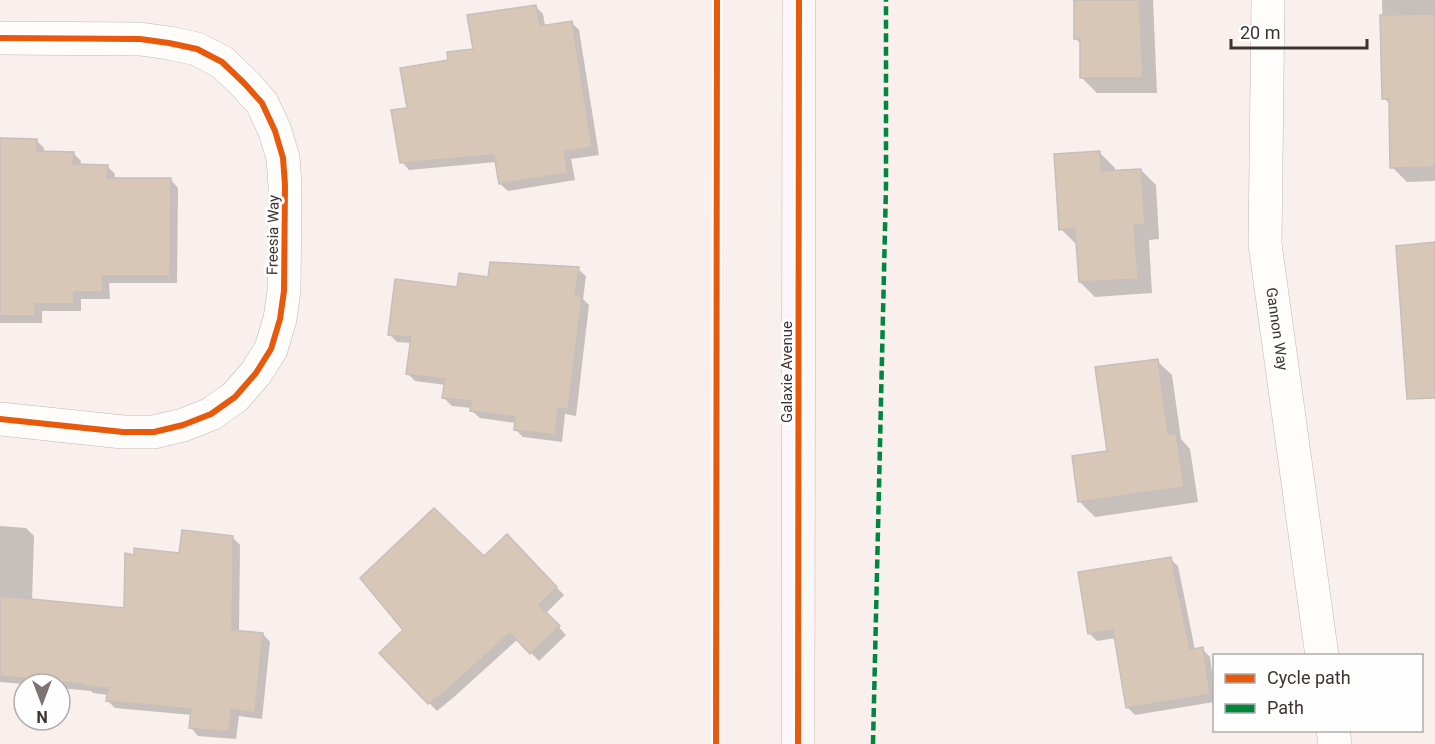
<svg xmlns="http://www.w3.org/2000/svg" width="1435" height="744" font-family="Roboto,sans-serif">
  <style>
    .shadow { fill: #0003 }
    .building { fill: #d8c7b7; stroke: #c6bfbb; stroke-width: 1.5 }
    .lines { fill: none; stroke-linecap: round; stroke-linejoin: round }
    .street-casing { stroke: #c0b7b4; stroke-width: 34 }
    .secondary-casing { stroke: #c0b7b4; stroke-width: 34 }
    .street { stroke: #fefdfc; stroke-width: 33 }
    .secondary { stroke: #fcf7f7; stroke-width: 33 }
    .quiet { stroke: #00873e; stroke-width: 4.5; stroke-dasharray: 9 4.5; stroke-linecap: butt }
    .cycleway-casing { stroke: #fefefe; stroke-width: 10 }
    .cycleway { stroke: #e8590c; stroke-width: 6 }
    .labels { text-anchor: middle; stroke-width: 6; stroke-linejoin: round; paint-order: stroke }
    .street-label { font-size: 15px; fill: #3c3331; stroke: #fefefe }
  </style>
  <rect width="100%" height="100%" fill="#f9efec"/>
  <!-- shadow -->
  <path class="shadow" d="M 1075,0 L 1153,0 L 1157,93 L 1097,93 L 1082,78 L 1081,44 L 1075,38 Z
    M 1382,0 L 1435,0 L 1435,181 L 1407,182 L 1392,167 L 1391,105 L 1384,98 Z
    M 535,6 L 543,14 L 545,26 L 571,22 L 579,30 L 599,155 L 571,159 L 575,180 L 508,191 L 500,184 L 496,162 L 409,170 L 402,162 L 408,109 L 450,61 L 474,50 Z
    M 0,140 L 36,140 L 44,148 L 44,153 L 73,153 L 81,161 L 80,166 L 107,166 L 115,174 L 114,179 L 171,180 L 178,188 L 177,283 L 109,283 L 110,299 L 81,299 L 81,311 L 42,311 L 42,323 L 0,323 Z
    M 1100,153 L 1115,168 L 1115,172 L 1141,170 L 1156,185 L 1159,239 L 1149,240 L 1152,293 L 1095,297 L 1080,282 L 1078,244 L 1076,244 L 1061,229 Z
    M 578,269 L 586,276 L 583,299 L 589,305 L 576,416 L 565,414 L 562,442 L 523,437 L 515,429 L 516,423 L 480,418 L 472,411 L 472,408 L 452,406 L 444,398 L 446,385 L 415,381 L 408,374 L 412,343 L 397,342 L 389,334 L 458,289 L 489,279 Z
    M 1157,361 L 1172,375 L 1181,439 L 1190,449 L 1198,502 L 1095,517 L 1080,502 L 1109,452 Z
    M 0,526 L 26,528 L 34,536 L 32,601 L 126,610 L 135,556 L 181,555 L 232,537 L 240,545 L 239,632 L 263,634 L 270,642 L 262,719 L 239,716 L 236,739 L 198,736 L 191,728 L 192,715 L 115,708 L 108,701 L 108,695 L 93,693 L 91,691 L 60,688 L 60,684 L 24,684 L 0,682 Z
    M 507,536 L 564,595 L 546,613 L 566,635 L 539,661 L 518,639 L 454,697 L 437,711 L 381,653 Z
    M 1170,559 L 1178,566 L 1195,650 L 1202,649 L 1210,657 L 1214,689 L 1214,702 L 1135,715 L 1127,707 L 1116,638 L 1097,641 L 1089,633 Z"/>
  <!-- building -->
  <path class="building" d="M 1074,0 L 1139,0 L 1143,78 L 1080,78 L 1080,39 L 1074,39 Z
    M 536,5 L 540,26 L 572,21 L 592,147 L 564,152 L 568,173 L 499,184 L 494,155 L 400,163 L 391,110 L 407,108 L 400,68 L 448,60 L 447,52 L 473,49 L 467,15 Z
    M 1435,14 L 1435,167 L 1390,168 L 1389,99 L 1382,99 L 1380,15 Z
    M 0,138 L 37,139 L 37,151 L 74,152 L 73,164 L 108,165 L 107,178 L 171,178 L 170,276 L 102,276 L 103,292 L 74,292 L 74,304 L 35,304 L 35,316 L 0,316 Z
    M 1100,151 L 1101,171 L 1141,169 L 1145,225 L 1134,225 L 1138,279 L 1079,282 L 1075,228 L 1059,230 L 1054,154 Z
    M 1435,242 L 1435,398 L 1407,399 L 1396,246 Z
    M 490,262 L 579,267 L 575,295 L 582,296 L 568,409 L 558,408 L 555,435 L 514,430 L 515,417 L 470,411 L 471,401 L 442,398 L 445,379 L 406,374 L 411,337 L 388,335 L 395,279 L 457,287 L 459,273 L 488,277 Z
    M 1158,359 L 1168,434 L 1176,433 L 1184,487 L 1078,502 L 1072,456 L 1107,451 L 1095,367 Z
    M 434,508 L 484,556 L 507,534 L 557,587 L 539,605 L 560,626 L 530,654 L 510,633 L 447,690 L 428,704 L 379,653 L 403,630 L 360,578 Z
    M 182,530 L 233,536 L 232,630 L 263,633 L 255,713 L 231,709 L 229,732 L 189,728 L 191,709 L 106,701 L 108,688 L 84,686 L 84,684 L 0,676 L 0,596 L 124,608 L 125,553 L 134,555 L 134,548 L 179,553 Z
    M 1171,557 L 1190,650 L 1203,647 L 1210,694 L 1126,708 L 1113,630 L 1088,634 L 1078,572 Z"/>
  <g class="lines">
    <!-- street casing -->
    <g class="street-casing">
      <path id="street" d="M 1268,0 L 1265,244 L 1322,656
        M 0,38 L 140,39 L 169,43 L 197,49 L 222,62 L 244,83 L 262,103 L 275,131 L 283,158 L 285,185 L 284,291 L 280,319 L 271,349 L 256,373 L 235,397 L 211,414 L 183,425 L 154,432 L 123,432 L 0,419
        M 1333,730 L 1335,744"/>
    </g>
    <!-- secondary casing -->
    <g class="secondary-casing">
      <path id="secondary" d="M 798,744 L 799,0"/>
    </g>
    <!-- street -->
    <use href="#street" class="street"/>
    <!-- secondary -->
    <use href="#secondary" class="secondary"/>
    <!-- quiet -->
    <path class="quiet" d="M 873,744 L 886,186 L 886,0"/>
    <!-- cycleway casing -->
    <g class="cycleway-casing">
      <path id="cycleway" d="M 0,38 L 140,39 L 169,43 L 197,49 L 222,62 L 244,83 L 262,103 L 275,131 L 283,158 L 285,185 L 284,291 L 280,319 L 271,349 L 256,373 L 235,397 L 211,414 L 183,425 L 154,432 L 123,432 L 0,419
        M 716,744 L 717,0
        M 798,744 L 799,0"/>
    </g>
    <!-- cycleway -->
    <use href="#cycleway" class="cycleway"/>
  </g>
  <g class="labels">
    <!-- street labels -->
    <g class="street-label">
      <text transform="translate(273 235) rotate(-89)" y="5">Freesia Way</text>
      <text transform="translate(1277 329) rotate(82)" y="5">Gannon Way</text>
      <text transform="translate(787 372) rotate(-90)" y="5">Galaxie Avenue</text>
    </g>
  </g>
  <!-- legend -->
  <rect x="1213" y="654" width="210" height="78" fill="#fefefe" stroke="#b0adac" stroke-width="1.5"/>
  <rect x="1225" y="674" width="30" height="9" fill="#e8590c" stroke="#b0adac" stroke-width="1.5"/>
  <text x="1267" y="684" font-size="18" fill="#3c3331">Cycle path</text>
  <rect x="1225" y="704" width="30" height="9" fill="#00873e" stroke="#b0adac" stroke-width="1.5"/>
  <text x="1267" y="714" font-size="18" fill="#3c3331">Path</text>
  <!-- north arrow -->
  <g transform="translate(42 702) rotate(180)"><circle r="28" fill="#fefefe" stroke="#b0adac" stroke-width="1.5"/>
  <path d="M0-4.5L10 22L0 15L-10 22Z" fill="#7e7572"/>
  <text y="-9" font-size="16" font-weight="bold" text-anchor="middle" fill="#3c3331">N</text>
  </g>
  <!-- scale -->
  <path d="M1231 39v9h136v-9" fill="none" stroke="#3c3331" stroke-width="3"/>
  <text x="1240" y="39" font-size="18" fill="#3c3331" stroke="#fefefe" stroke-width="4.5" paint-order="stroke">20 m</text>
</svg>
